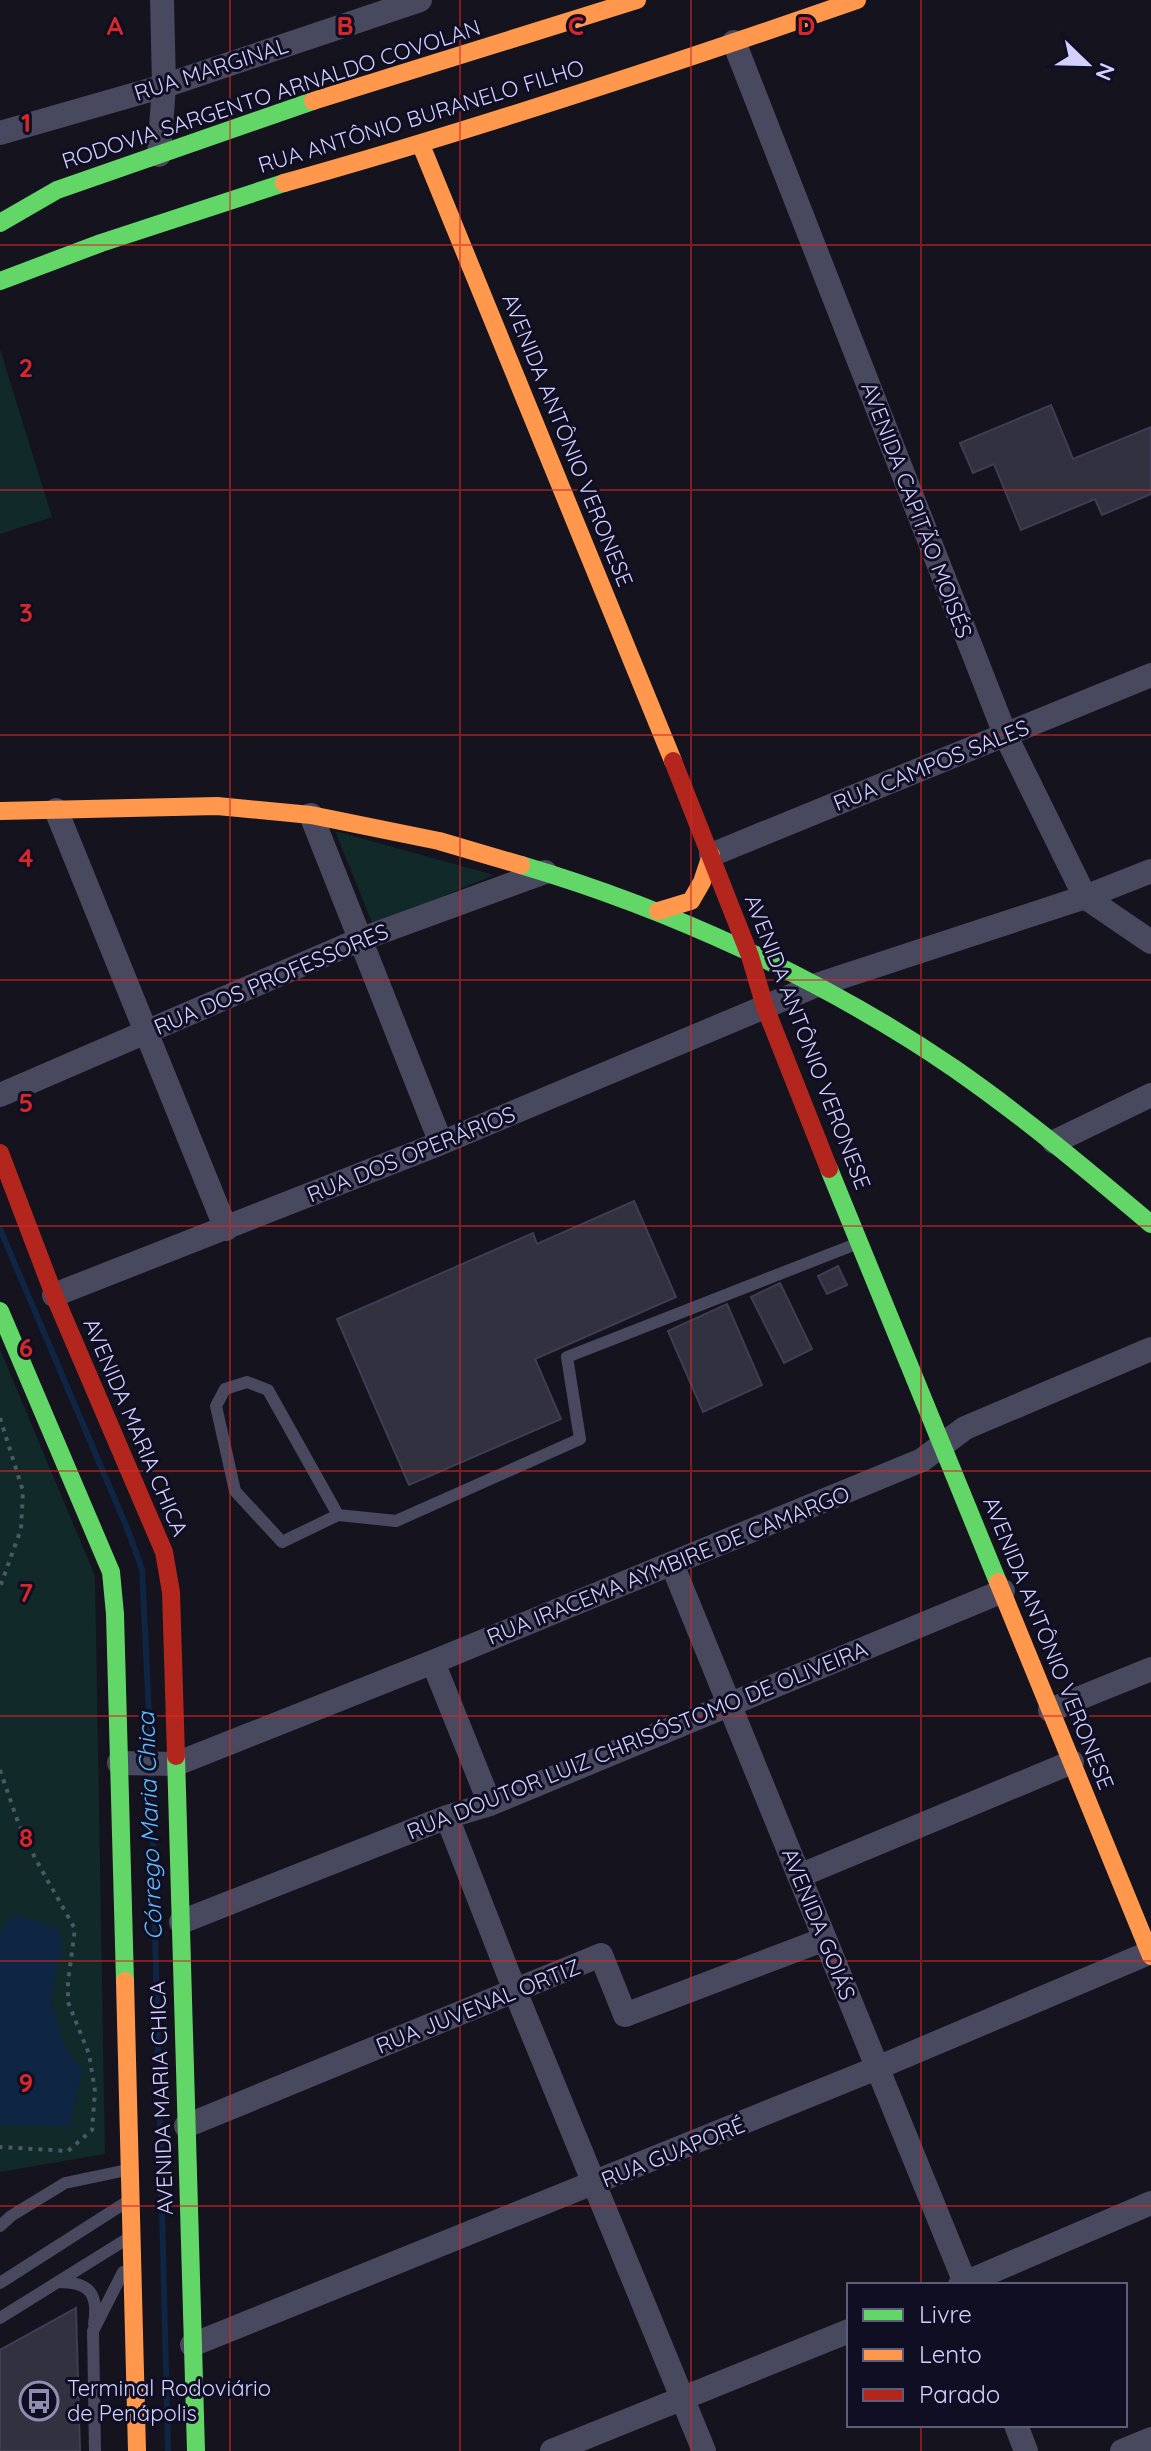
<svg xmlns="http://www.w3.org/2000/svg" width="1151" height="2451" font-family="Quicksand,sans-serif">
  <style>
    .green { fill: #112928 }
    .water { fill: #0e2544 }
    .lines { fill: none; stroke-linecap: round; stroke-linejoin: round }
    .stream { stroke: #0e2544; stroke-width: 6 }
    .building { fill: #323140; stroke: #3f3d52; stroke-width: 2 }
    .path { stroke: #495965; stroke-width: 4; stroke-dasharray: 4 6; stroke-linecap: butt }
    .lane { stroke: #48485f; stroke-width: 12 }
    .street { stroke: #48485f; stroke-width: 24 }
    .fast { stroke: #63d668; stroke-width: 18 }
    .slow { stroke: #ff974d; stroke-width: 18 }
    .jam { stroke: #b3261e; stroke-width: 18 }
    .grid { fill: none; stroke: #d62828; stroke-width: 2; stroke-opacity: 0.55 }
    .labels { text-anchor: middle; stroke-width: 6; stroke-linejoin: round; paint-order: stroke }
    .street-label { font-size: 22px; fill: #d2d0ff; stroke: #100e23 }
    .poi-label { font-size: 22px; fill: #d2d0ff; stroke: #100e23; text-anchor: start }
    .water-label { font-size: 24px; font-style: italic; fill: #5ec0ff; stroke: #100e23 }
    .grid-label { font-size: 26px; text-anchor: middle; font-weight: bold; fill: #d62828; stroke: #100e23; stroke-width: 6; stroke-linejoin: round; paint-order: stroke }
  </style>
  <rect width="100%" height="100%" fill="#14131e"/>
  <!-- green -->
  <path class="green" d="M 0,349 L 52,517 L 0,534 Z
    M 335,831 L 494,875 L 373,925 Z
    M 0,1349 L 95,1576 L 105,2154 L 0,2172 Z"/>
  <!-- water -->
  <path class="water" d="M 13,1915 L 58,1928 L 63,1947 L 50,1998 L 64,2045 L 82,2071 L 70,2126 L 0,2125 L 0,1933 Z"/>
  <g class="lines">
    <!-- stream -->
    <path class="stream" d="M 0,1229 L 127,1528 L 142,1569 L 151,1757
      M 151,1768 L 168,2451"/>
  </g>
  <!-- building -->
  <path class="building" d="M 1051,405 L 1073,459 L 1151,427 L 1151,494 L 1102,515 L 1095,499 L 1021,530 L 994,464 L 973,473 L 960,443 Z
    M 634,1201 L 676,1297 L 535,1359 L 561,1419 L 409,1485 L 337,1319 L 533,1233 L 537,1244 Z
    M 838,1266 L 847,1285 L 827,1294 L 818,1276 Z
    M 780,1283 L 812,1349 L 784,1363 L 751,1297 Z
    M 727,1304 L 762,1385 L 703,1412 L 668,1331 Z
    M 76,2308 L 80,2451 L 0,2451 L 0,2350 Z
    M 76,2308 L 80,2451 L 0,2451 L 0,2350 Z"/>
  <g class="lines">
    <!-- path -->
    <path class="path" d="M 0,1418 L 23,1491 L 21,1529 L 0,1587
      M 0,1770 L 18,1822 L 35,1858 L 75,1929 L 68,1982 L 68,2002 L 89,2054 L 95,2091 L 92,2130 L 68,2151 L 0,2147"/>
    <!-- lane -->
    <path class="lane" d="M 338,1515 L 282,1542 L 235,1491 L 216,1406 L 225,1389 L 247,1382 L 268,1390 L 338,1515 L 396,1521 L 580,1439 L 567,1357 L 856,1244
      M 0,2226 L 11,2216 L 65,2183 L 127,2170
      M 58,2282 C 89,2282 99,2293 94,2324
      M 0,2283 L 128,2201
      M 0,2318 L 130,2237
      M 95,2451 L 93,2331 L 123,2272"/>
    <!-- street -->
    <path class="street" d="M 734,42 L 1005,734 L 1085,897 L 1151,942
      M 0,133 L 164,86 L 420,0
      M 159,155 L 164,86 L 162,0
      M 56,810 L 226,1229
      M 311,815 L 441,1143
      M 711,855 L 1151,675
      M 0,1095 L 359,940 L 545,872
      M 1054,1142 L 1151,1095
      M 54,1295 L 441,1143 L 817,985 L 1085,897 L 1151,871
      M 672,1564 L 966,2285
      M 433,1662 L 490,1804
      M 1050,1710 L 1151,1669
      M 119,1763 L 176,1764 L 433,1662 L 922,1460 L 965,1428 L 1151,1349
      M 447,1817 L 515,1991 L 704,2451
      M 799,1876 L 1072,1762
      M 181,1922 L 447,1817 L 490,1804 L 1003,1591
      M 186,2126 L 601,1955 L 625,2015 L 825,1939
      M 960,2285 L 1151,2203
      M 192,2345 L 877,2068 L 1151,1952
      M 1016,2425 L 1026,2451
      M 552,2451 L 849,2331
      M 1122,2451 L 1151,2439"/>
    <!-- fast -->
    <path class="fast" d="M 0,223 L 57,190 L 313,101
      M 0,281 L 101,243 L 284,183
      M 521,865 C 670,909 827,981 955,1069 C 1024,1117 1087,1170 1151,1224
      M 829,1169 L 998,1582
      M 0,1311 L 111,1572 L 115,1614 L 125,1981
      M 176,1756 L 196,2451"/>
    <!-- slow -->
    <path class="slow" d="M 313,101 L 637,0
      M 421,145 L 673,761
      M 284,183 C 477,129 667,66 857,0
      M 0,811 L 217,806 L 311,815 L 439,841 L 521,865
      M 658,911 L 691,901 L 702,882 L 711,855
      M 998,1582 L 1151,1956
      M 125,1981 L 137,2451"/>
    <!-- jam -->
    <path class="jam" d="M 673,761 L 750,956 L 765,1007 L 829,1169
      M 0,1153 L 54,1295 L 164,1552 L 171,1592 L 176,1756"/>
  </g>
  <!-- grid -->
  <path class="grid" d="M 230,0 L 230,2451M 460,0 L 460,2451M 691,0 L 691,2451M 921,0 L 921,2285M 0,245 L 1151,245M 0,490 L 1151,490M 0,735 L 1151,735M 0,980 L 1151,980M 0,1226 L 1151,1226M 0,1471 L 1151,1471M 0,1716 L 1151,1716M 0,1961 L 1151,1961M 0,2206 L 1151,2206M 921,2425 L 921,2451"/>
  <!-- icons -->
  <defs>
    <g id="bus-ring" transform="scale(2)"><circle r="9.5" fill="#100e23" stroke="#908eb0" stroke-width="1.5"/><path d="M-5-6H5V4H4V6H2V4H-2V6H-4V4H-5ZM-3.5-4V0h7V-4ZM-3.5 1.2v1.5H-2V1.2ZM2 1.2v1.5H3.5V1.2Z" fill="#908eb0"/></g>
  </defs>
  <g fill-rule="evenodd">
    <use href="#bus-ring" x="39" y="2401"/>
  </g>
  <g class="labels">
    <!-- street labels -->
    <g class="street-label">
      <text transform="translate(211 69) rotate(-18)" y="8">RUA MARGINAL</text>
      <text transform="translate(271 94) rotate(-18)" y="8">RODOVIA SARGENTO ARNALDO COVOLAN</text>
      <text transform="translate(421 116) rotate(-17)" y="8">RUA ANTÔNIO BURANELO FILHO</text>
      <text transform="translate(568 440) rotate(68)" y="8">AVENIDA ANTÔNIO VERONESE</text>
      <text transform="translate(917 510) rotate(69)" y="8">AVENIDA CAPITÃO MOISÉS</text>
      <text transform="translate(931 765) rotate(-22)" y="8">RUA CAMPOS SALES</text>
      <text transform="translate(271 979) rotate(-23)" y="8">RUA DOS PROFESSORES</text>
      <text transform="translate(808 1042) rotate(69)" y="8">AVENIDA ANTÔNIO VERONESE</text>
      <text transform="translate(411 1154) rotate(-22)" y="8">RUA DOS OPERÁRIOS</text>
      <text transform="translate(136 1427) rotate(67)" y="8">AVENIDA MARIA CHICA</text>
      <text transform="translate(668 1565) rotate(-22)" y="8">RUA IRACEMA AYMBIRE DE CAMARGO</text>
      <text transform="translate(1049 1643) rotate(68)" y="8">AVENIDA ANTÔNIO VERONESE</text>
      <text transform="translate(637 1740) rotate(-22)" y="8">RUA DOUTOR LUIZ CHRISÓSTOMO DE OLIVEIRA</text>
      <text transform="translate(819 1924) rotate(68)" y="8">AVENIDA GOIÁS</text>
      <text transform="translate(478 2006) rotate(-22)" y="8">RUA JUVENAL ORTIZ</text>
      <text transform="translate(161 2098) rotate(-92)" y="8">AVENIDA MARIA CHICA</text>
      <text transform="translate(673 2152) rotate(-22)" y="8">RUA GUAPORÉ</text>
    </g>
    <!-- poi labels -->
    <g class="poi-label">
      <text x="67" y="2396">Terminal Rodoviário<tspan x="67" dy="25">de Penápolis</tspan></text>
    </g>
    <!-- water labels -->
    <g class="water-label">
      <text transform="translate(150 1826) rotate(-92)" y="8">Córrego Maria Chica</text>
    </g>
  </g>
  <g class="grid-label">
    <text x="115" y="35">A</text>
    <text x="345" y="35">B</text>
    <text x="576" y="35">C</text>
    <text x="806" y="35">D</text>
    <text x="26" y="132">1</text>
    <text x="26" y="377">2</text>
    <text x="26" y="622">3</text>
    <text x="26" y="867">4</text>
    <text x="26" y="1112">5</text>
    <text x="26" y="1357">6</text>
    <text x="26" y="1602">7</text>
    <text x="26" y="1847">8</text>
    <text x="26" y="2092">9</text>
  </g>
  <!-- legend -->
  <rect x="847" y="2283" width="280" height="144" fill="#100e23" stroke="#5e5c7b" stroke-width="2"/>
  <rect x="863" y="2309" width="40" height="12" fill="#63d668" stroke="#5e5c7b" stroke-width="2"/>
  <text x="919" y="2323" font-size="24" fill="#d2d0ff">Livre</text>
  <rect x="863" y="2349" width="40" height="12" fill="#ff974d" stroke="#5e5c7b" stroke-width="2"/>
  <text x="919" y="2363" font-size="24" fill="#d2d0ff">Lento</text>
  <rect x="863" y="2389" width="40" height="12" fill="#b3261e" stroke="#5e5c7b" stroke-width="2"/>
  <text x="919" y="2403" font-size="24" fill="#d2d0ff">Parado</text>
  <!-- north arrow -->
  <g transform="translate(1087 64) rotate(113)" stroke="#100e23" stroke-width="6" paint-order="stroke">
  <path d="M0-6L14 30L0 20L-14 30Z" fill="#d2d0ff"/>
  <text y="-12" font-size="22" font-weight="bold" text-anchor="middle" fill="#d2d0ff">N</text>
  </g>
</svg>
